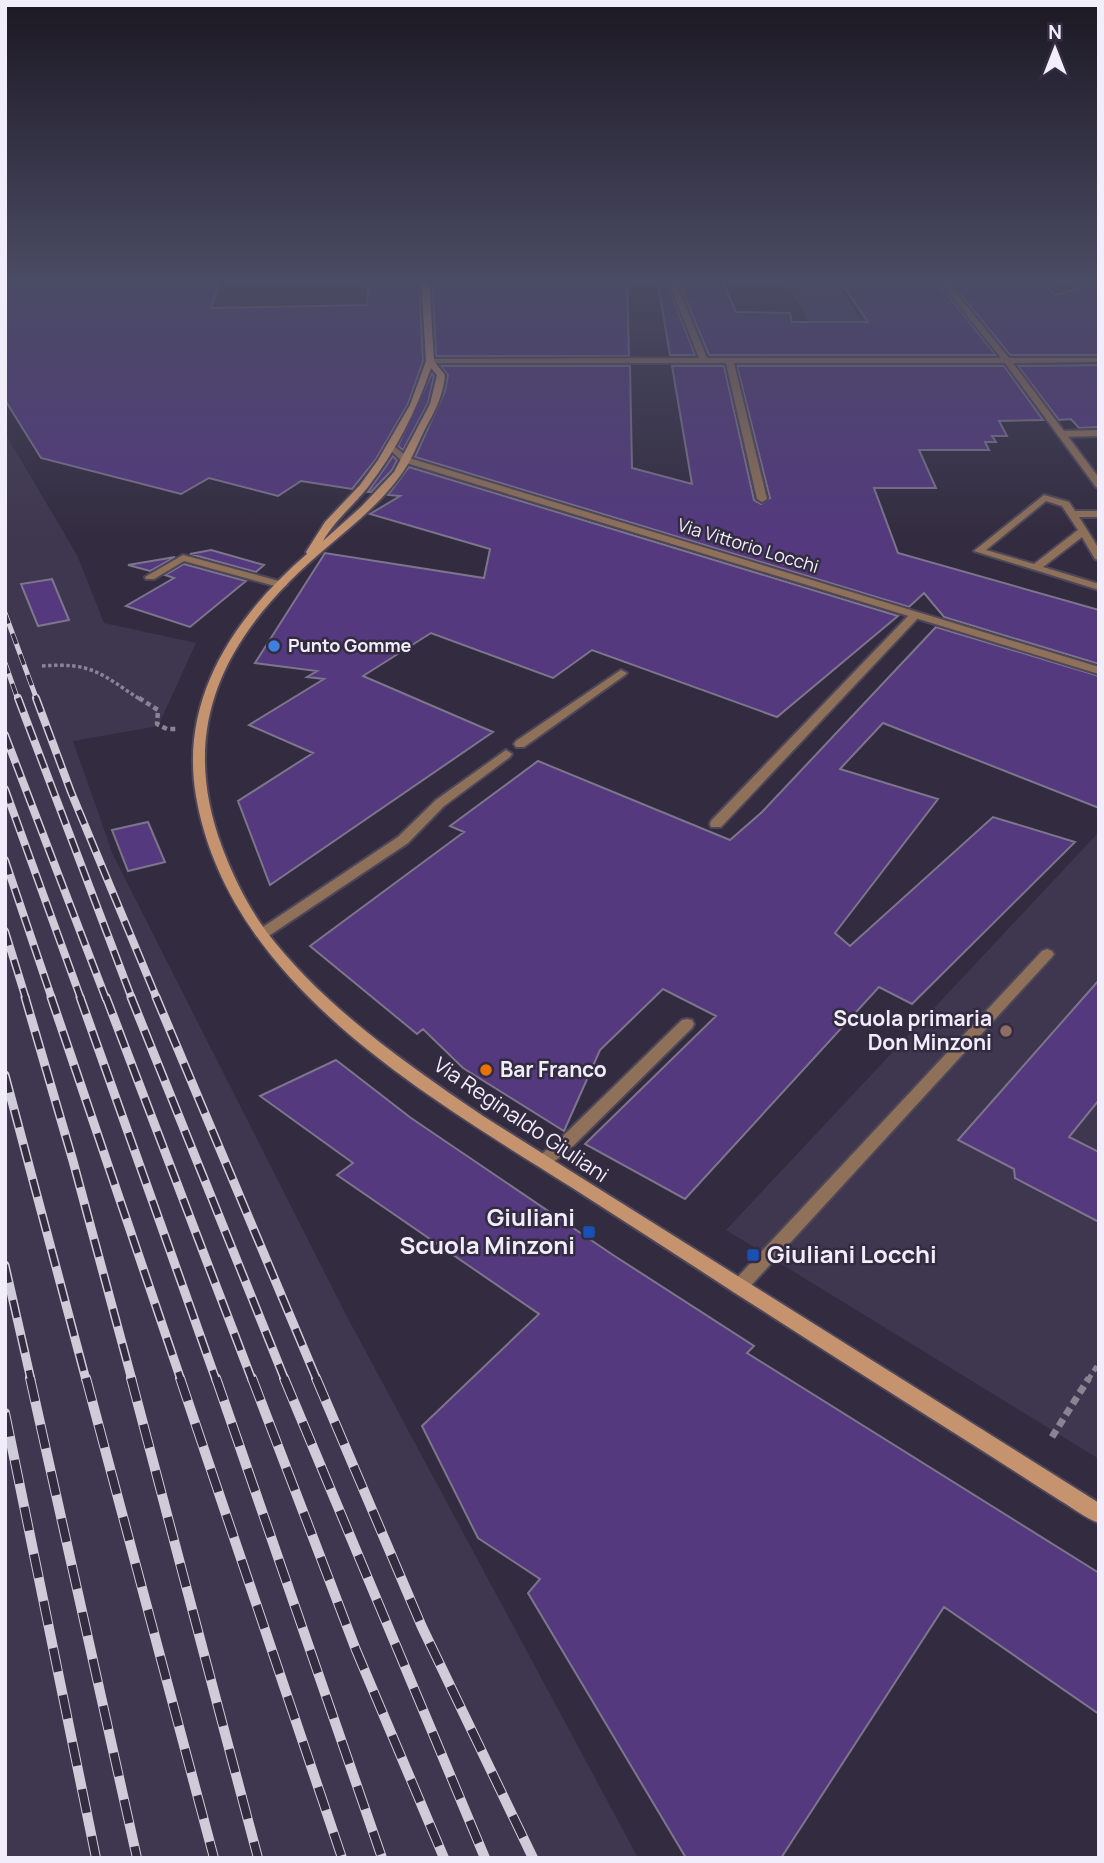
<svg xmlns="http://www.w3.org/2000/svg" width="1104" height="1863" font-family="Manrope,sans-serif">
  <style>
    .built { fill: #3f374f }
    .green { fill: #4f406d }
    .building { fill: #54397f; stroke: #7c758c; stroke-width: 2 }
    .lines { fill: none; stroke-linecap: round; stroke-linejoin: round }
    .service-casing { stroke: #4e475a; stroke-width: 4 }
    .minor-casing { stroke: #4e475a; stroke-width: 4 }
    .secondary-casing { stroke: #4e475a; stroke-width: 4 }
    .path-far3 { stroke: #898494; stroke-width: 3.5; stroke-dasharray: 3.5 2.5; stroke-linecap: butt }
    .path-far2 { stroke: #898494; stroke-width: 4.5; stroke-dasharray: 5 3.5; stroke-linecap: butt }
    .path-far1 { stroke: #898494; stroke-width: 5; stroke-dasharray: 6 4.5; stroke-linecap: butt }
    .path { stroke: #898494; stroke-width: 7; stroke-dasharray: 8 5; stroke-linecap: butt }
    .service { fill: #8f7159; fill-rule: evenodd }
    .minor { fill: #8f7159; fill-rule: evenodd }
    .secondary { fill: #c5946f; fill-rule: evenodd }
    .rail-far3-casing { stroke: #d0cbd9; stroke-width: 5 }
    .rail-far2-casing { stroke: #d0cbd9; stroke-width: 8 }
    .rail-far1-casing { stroke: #d0cbd9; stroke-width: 9 }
    .rail-casing { stroke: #d0cbd9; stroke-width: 10 }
    .rail-far3 { stroke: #332c40; stroke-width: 3.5; stroke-dasharray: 11; stroke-linecap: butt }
    .rail-far2 { stroke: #332c40; stroke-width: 5; stroke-dasharray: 15; stroke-linecap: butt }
    .rail-far1 { stroke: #332c40; stroke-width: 6; stroke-dasharray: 18; stroke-linecap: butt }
    .rail { stroke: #332c40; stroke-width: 8; stroke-dasharray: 24; stroke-linecap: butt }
    .shop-dot { fill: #3f7fe0; stroke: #332c40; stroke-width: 2.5 }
    .education-dot { fill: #8d6e63; stroke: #332c40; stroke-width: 2.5 }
    .food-dot { fill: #e8710a; stroke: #332c40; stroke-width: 2.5 }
    .transit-dot { fill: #1a4fb4; stroke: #332c40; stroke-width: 2.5 }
    .labels { text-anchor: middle; stroke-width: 5; stroke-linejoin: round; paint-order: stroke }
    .far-street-label { font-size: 18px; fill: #f1edfa; stroke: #332c40 }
    .far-poi-label { font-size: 18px; font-weight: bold; fill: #f1edfa; stroke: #332c40; text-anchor: start }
    .poi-label { font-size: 21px; font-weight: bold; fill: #f1edfa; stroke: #332c40; text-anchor: end }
    .street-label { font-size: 21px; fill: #f1edfa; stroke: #332c40 }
    .near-poi-label { font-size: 24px; font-weight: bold; fill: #f1edfa; stroke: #332c40; text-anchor: end }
  </style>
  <rect width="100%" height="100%" fill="#332c40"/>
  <!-- built -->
  <path class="built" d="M 5,433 L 77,555 L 104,623 L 196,643 L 158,726 L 73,741 L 113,855 L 345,1313 L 638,1858 L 5,1858 Z
    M 1099,832 L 1099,1459 L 726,1230 Z"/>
  <!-- green -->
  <path class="green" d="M 785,278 L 834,278 L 862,322 L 808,321 Z"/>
  <!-- building -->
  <path class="building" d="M 5,278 L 221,278 L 211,308 L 367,305 L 369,278 L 419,278 L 423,361 L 408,404 L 376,459 L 352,489 L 301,481 L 278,496 L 209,478 L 181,494 L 41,458 L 5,400 Z
    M 432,278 L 627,278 L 629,356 L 436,356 Z
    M 657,278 L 665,278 L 695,355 L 670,355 Z
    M 677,278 L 721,278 L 736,312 L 790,313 L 792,322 L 868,322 L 838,278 L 934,278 L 996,355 L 709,355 Z
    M 947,278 L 1039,278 L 1056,295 L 1099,282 L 1099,355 L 1010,355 Z
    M 1099,365 L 1099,427 L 1079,428 L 1071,419 L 1059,420 L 1018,366 Z
    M 441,366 L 630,366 L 632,468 L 692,484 L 672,366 L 724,366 L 754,500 L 761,504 L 770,498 L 737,366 L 1004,366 L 1043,420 L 999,421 L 1007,436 L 992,436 L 996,442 L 985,442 L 989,450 L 919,450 L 936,488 L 874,488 L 898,553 L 1099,610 L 1099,664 L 944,617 L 924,593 L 909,607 L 415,457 L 445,391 L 448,375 Z
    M 432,373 L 434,376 L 428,403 L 403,450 L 398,446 Z
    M 393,456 L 397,460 L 392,470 L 371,492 L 368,492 Z
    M 409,467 L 898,616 L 777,717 L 592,650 L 553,678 L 431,633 L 363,676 L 493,732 L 270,885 L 238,801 L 313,753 L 249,725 L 324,679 L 307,677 L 317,671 L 255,663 L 325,553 L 484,578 L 490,549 L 370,514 L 400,496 L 388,495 Z
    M 211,550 L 264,565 L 256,572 L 190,554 Z
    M 175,557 L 150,571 L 128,565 Z
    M 184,564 L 246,581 L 190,627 L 126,606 L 174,578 L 165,575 Z
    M 52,579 L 69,620 L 38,626 L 21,584 Z
    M 936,627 L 1099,676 L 1099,808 L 883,723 L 840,769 L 938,799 L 835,933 L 850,946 L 993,817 L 1075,842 L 912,1004 L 879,987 L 685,1199 L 585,1144 L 716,1016 L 663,989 L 600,1050 L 564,1131 L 463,1068 L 423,1029 L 417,1034 L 310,946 L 464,832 L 450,826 L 538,761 L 730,840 L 762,812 Z
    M 148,822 L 165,862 L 128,871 L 112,830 Z
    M 1099,980 L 1099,1100 L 1069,1137 L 1099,1152 L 1099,1222 L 1015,1178 L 1014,1169 L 958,1140 Z
    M 336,1060 L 411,1118 L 613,1255 L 754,1346 L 747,1353 L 1099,1573 L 1099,1714 L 944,1607 L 781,1858 L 686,1858 L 528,1593 L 540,1579 L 478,1538 L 422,1426 L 539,1314 L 337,1175 L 353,1163 L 260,1096 Z"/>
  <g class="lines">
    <!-- service casing -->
    <g class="service-casing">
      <path id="service" d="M 1099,430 L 1099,436 L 1061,437 L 1057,434 L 1061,431 Z
        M 1044,495 L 1069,502 L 1075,511 L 1099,511 L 1099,517 L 1079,517 L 1099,549 L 1099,560 L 1095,559 L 1082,537 L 1043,567 L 1099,584 L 1099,590 L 974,551 ZM 1046,501 L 1062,506 L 1078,530 L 1034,564 L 986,550 Z
        M 183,555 L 286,583 L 287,585 L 282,588 L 184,561 L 154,579 L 146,579 L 145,577 Z
        M 915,612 L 920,615 L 919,617 L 721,827 L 711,827 L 710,824 L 711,821 L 911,613 Z
        M 621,670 L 627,673 L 625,675 L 524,747 L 516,747 L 514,744 L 516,741 Z
        M 506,750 L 512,754 L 510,757 L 444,806 L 408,843 L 267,937 L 257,937 L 255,934 L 257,931 L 398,837 L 436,800 Z
        M 1047,949 L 1052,951 L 1054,954 L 1052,957 L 745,1292 L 739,1294 L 733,1292 L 730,1287 L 733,1282 L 1042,951 Z
        M 687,1019 L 692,1020 L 694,1024 L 692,1028 L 574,1145 L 550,1165 L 544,1167 L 538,1165 L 536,1161 L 538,1157 L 562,1137 L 682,1020 Z"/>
    </g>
    <!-- minor casing -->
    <g class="minor-casing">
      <path id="minor" d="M 667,278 L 674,278 L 707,358 L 1001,358 L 937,278 L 944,278 L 1009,358 L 1099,358 L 1099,362 L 1013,363 L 1099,478 L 1099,488 L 1096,487 L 1005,363 L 734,363 L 767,499 L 762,502 L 757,499 L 726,363 L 430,363 L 426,361 L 430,359 L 699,358 Z
        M 391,444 L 409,458 L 1099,667 L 1099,674 L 403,462 L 387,447 Z"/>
    </g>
    <!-- secondary casing -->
    <g class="secondary-casing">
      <path id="secondary" d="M 421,278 L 429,278 L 434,361 L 445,375 C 443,396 435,411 425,429 C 417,445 411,462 400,476 C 370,517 325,545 289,582 C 213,659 183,742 222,847 C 233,876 247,905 266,931 C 324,1007 405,1063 483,1116 L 1099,1503 L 1099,1523 C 1085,1518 1073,1508 1061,1501 C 1036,1485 1011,1469 986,1453 C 903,1401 821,1348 738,1295 C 683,1259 627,1223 571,1187 C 424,1094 228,983 196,796 C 179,697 236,615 307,554 L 306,552 L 325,522 L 360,485 L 378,460 L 410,405 L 426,361 ZM 431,368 L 437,375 L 430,404 L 394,472 L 361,507 L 323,541 C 335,520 353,506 368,487 C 396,451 416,411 431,368 Z"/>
    </g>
    <!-- path-far3 -->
    <path class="path-far3" d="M 42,666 C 93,662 101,674 141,700"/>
    <!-- path-far2 -->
    <path class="path-far2" d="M 139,698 L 158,710 L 157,724 L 167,729 L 178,729"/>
    <!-- path-far1 -->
    <path class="path-far1" d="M 1088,1380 L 1099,1363"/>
    <!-- path -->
    <path class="path" d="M 1052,1437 L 1089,1378"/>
    <!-- service -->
    <use href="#service" class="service"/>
    <!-- minor -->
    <use href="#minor" class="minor"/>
    <!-- secondary -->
    <use href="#secondary" class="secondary"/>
    <!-- rail-far3 casing -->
    <g class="rail-far3-casing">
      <path id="rail-far3" d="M 5,613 L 37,700
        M 5,663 L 18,700"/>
    </g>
    <!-- rail-far2 casing -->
    <g class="rail-far2-casing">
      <path id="rail-far2" d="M 18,698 L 132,999
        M 36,698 L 71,792 L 157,999
        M 5,735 L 106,999
        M 5,789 L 81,999
        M 5,860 L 52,999
        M 5,931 L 26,999"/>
    </g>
    <!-- rail-far1 casing -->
    <g class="rail-far1-casing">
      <path id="rail-far1" d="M 25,997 L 73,1161 L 132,1380
        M 51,997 L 181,1380
        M 80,997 L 216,1380
        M 106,997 L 252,1380
        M 131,997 L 285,1380
        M 156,997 L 317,1380
        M 5,1075 L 86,1380
        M 5,1265 L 31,1380"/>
    </g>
    <!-- rail casing -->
    <g class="rail-casing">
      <path id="rail" d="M 30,1378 L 137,1858
        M 86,1378 L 214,1858
        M 131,1378 L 258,1858
        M 180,1378 L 342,1858
        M 216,1378 L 382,1858
        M 252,1378 L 356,1650 L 444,1858
        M 284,1378 L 485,1858
        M 316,1378 L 422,1627 L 533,1858
        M 5,1413 L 96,1858"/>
    </g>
    <!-- rail-far3 -->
    <use href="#rail-far3" class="rail-far3"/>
    <!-- rail-far2 -->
    <use href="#rail-far2" class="rail-far2"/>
    <!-- rail-far1 -->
    <use href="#rail-far1" class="rail-far1"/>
    <!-- rail -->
    <use href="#rail" class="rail"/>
  </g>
  <!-- sky -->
  <linearGradient id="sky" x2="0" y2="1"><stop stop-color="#1c1823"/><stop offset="0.52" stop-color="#4a4b64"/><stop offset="1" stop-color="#4a4b64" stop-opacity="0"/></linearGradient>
  <rect width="1104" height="538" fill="url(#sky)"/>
  <!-- markers -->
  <circle class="shop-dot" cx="274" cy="646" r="7"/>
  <circle class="education-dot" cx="1006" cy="1031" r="7"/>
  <circle class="food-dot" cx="486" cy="1070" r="7"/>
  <g class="transit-dot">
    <rect x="582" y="1225" width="14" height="14" rx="3.5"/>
    <rect x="746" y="1248" width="14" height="14" rx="3.5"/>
  </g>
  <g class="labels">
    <!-- far-street labels -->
    <g class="far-street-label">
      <text transform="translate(748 546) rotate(17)" y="6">Via Vittorio Locchi</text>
    </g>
    <!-- far-poi labels -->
    <g class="far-poi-label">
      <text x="288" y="652">Punto Gomme</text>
    </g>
    <!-- poi labels -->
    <g class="poi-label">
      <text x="992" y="1026">Scuola primaria<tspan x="992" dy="24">Don Minzoni</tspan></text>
      <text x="500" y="1077" text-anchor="start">Bar Franco</text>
    </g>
    <!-- street labels -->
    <g class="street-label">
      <text transform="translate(521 1120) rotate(34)" y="7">Via Reginaldo Giuliani</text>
    </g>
    <!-- near-poi labels -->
    <g class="near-poi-label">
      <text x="575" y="1226">Giuliani<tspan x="575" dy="28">Scuola Minzoni</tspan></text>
      <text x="767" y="1263" text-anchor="start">Giuliani Locchi</text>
    </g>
  </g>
  <!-- border -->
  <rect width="1104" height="1863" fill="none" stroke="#f1edfa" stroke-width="14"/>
  <!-- north arrow -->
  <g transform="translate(1055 49)" stroke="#332c40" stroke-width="5" paint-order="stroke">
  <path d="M0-5L12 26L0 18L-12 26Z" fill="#f1edfa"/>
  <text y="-10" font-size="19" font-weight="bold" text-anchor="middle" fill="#f1edfa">N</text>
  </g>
</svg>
